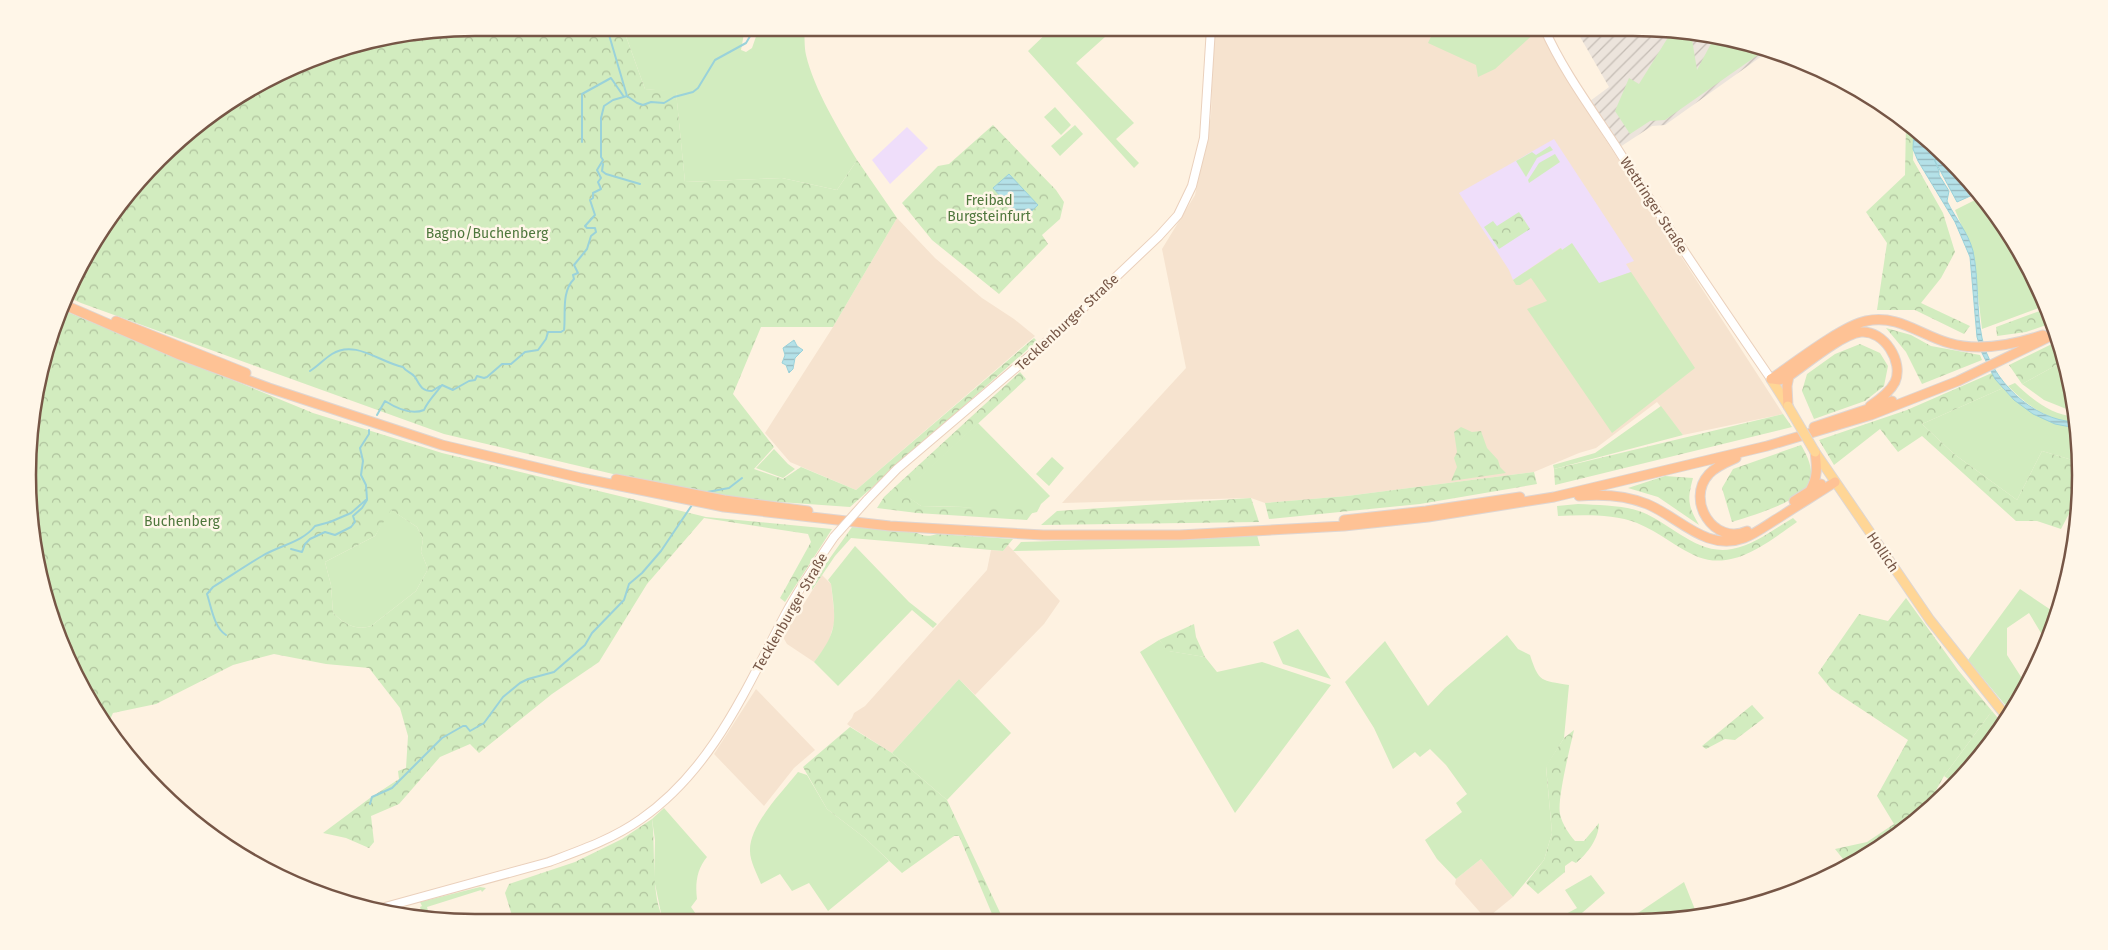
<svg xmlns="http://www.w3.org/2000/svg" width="2108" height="950" font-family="'Fira Sans',sans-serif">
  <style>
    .residential { fill: #f6e3cf }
    .industrial { fill: url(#industrial-furrows) }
    .education { fill: #efdefa }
    .grass { fill: #d2ecbf }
    .forest { fill: url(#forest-crowns); fill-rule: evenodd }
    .water { fill: url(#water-rules); stroke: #9ad2da }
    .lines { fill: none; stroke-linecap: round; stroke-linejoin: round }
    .stream { stroke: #9ad2da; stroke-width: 2 }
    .secondary-casing { stroke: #ead0bc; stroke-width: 10 }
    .primary-casing { stroke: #ded6d3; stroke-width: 11 }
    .trunk-casing { stroke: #ded6d3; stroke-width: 11 }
    .secondary { stroke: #fff; stroke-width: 8 }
    .primary { stroke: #ffd696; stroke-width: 9 }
    .trunk { stroke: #fec295; stroke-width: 9 }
    .secondary-bridge-casing { stroke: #ead0bc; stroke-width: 10; stroke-linecap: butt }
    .primary-bridge-casing { stroke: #ded6d3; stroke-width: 11; stroke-linecap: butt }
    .secondary-bridge { stroke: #fff; stroke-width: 8 }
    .primary-bridge { stroke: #ffd696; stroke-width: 9 }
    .labels { text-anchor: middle; stroke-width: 5; stroke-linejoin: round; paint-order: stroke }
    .park-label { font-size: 14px; fill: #4e773c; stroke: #fff6e8 }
    .street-label { font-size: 14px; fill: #765646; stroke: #fff6e8 }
    .rim { fill: none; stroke: #765646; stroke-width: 2.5 }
  </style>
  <defs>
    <pattern id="industrial-furrows" width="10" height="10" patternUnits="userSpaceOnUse" patternTransform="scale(1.25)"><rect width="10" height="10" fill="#ece4dc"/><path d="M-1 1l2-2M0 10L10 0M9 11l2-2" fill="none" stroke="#c4bcb4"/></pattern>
    <pattern id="forest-crowns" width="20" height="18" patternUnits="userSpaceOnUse" patternTransform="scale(1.25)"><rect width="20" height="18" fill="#d2ecbf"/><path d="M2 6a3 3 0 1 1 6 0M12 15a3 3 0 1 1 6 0" fill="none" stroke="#afc29d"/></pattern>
    <pattern id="water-rules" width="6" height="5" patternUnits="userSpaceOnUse" patternTransform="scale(1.25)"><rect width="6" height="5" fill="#b4e1e8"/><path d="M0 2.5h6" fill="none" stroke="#97b9be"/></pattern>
  </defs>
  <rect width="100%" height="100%" fill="#fef2e1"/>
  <!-- residential -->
  <path class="residential" d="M 1214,28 L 1539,28 L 1563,74 L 1783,414 L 1683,435 L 1657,402 L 1596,448 L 1579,453 L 1534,472 L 1347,496 L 1265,503 L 1251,498 L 1062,503 L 1186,368 L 1162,249 L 1195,195 L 1211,116 Z
    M 897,218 L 935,258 L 982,298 L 1014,319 L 1035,336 L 856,490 L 790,462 L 765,433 L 833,327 Z
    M 1008,545 L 1060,601 L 1044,624 L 975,695 L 959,679 L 892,753 L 851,727 L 847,724 L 852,718 L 854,713 L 865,706 L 987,570 L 991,550 L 1003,551 Z
    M 822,575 L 831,584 L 835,620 L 828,644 L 814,662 L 787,644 L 783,637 Z
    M 756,689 L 815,750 L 794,768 L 764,806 L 714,754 Z
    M 1481,859 L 1513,897 L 1486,919 L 1455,884 L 1456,879 Z"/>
  <!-- industrial -->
  <path class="industrial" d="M 1575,28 L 1633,28 L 1720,36 L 1769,51 L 1665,125 L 1652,126 L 1620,147 L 1590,101 L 1609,87 Z"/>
  <!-- education -->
  <path class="education" d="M 907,127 L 928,148 L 890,184 L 872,160 Z
    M 1554,139 L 1634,261 L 1626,264 L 1631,272 L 1599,284 L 1560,248 L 1513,280 L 1509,270 L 1459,193 Z"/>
  <!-- grass -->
  <path class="grass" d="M 623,28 L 745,28 L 741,50 L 746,52 L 752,48 L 759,28 L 804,28 C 805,36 804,46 806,55 C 814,89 839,130 857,160 L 837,190 L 782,178 L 685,182 L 676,92 L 645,89 Z
    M 1052,28 L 1115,28 L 1076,63 L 1134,123 L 1116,139 L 1139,163 L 1134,168 L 1028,51 Z
    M 1435,28 L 1536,28 L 1537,31 L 1495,69 L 1478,77 L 1476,65 L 1428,43 Z
    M 1672,31 L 1691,33 L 1697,70 L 1715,36 L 1765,50 L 1665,120 L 1650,121 L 1630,134 L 1615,111 L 1629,78 L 1639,84 Z
    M 1055,107 L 1071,125 L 1061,135 L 1044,117 Z
    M 1075,125 L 1083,134 L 1060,156 L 1051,146 Z
    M 1550,146 L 1553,150 L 1537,158 L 1526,177 L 1516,161 L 1532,152 L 1536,155 Z
    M 1555,154 L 1560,162 L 1529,183 L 1528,180 L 1539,163 Z
    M 1981,197 L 2005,226 L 2047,305 L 1982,329 L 1973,253 L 1955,210 Z
    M 1572,243 L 1599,283 L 1631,272 L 1695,368 L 1612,433 L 1527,309 L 1547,301 L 1531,278 L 1520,285 L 1516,285 L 1513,280 L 1561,248 L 1562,250 Z
    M 2064,361 L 2072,387 L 2074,412 L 2044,400 L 2022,384 Z
    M 2015,383 C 2033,400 2050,414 2075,417 L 2075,422 C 2049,421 2026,405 2008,386 Z
    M 2003,388 L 2014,400 L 2066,426 L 2076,428 L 2079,462 L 2042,451 L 2017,500 L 1954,454 L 1922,424 Z
    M 1661,406 L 1683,435 L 1554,469 L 1553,465 L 1595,453 Z
    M 978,423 L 1050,496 L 1041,504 L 1037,512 L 1029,514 L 964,507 L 921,506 L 902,493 Z
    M 774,449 L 788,464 L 795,469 L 783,478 L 756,468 Z
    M 1052,457 L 1064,468 L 1049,486 L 1036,474 Z
    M 390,509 L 417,527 L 423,539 L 421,552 L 428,569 L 416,591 L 371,626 C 355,631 345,624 333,613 L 331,585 L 325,562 L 375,536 Z
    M 1257,535 L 1260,546 L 1013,551 L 1021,542 Z
    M 855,546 L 909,602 L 937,624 L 933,628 L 912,610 L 838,686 L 814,662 C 838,631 836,622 831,584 L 828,580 Z
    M 2020,589 L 2051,610 L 2057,611 L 2050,635 L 2041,633 L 2029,613 L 2007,628 L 2007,655 L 2025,683 L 2020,692 L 2006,706 L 1968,660 Z
    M 1298,629 L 1331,679 L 1283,664 L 1273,642 Z
    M 1507,635 L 1518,649 L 1530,655 C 1539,683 1541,680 1569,685 L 1564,738 L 1546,767 L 1552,833 L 1544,860 L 1513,897 L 1481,859 L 1456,879 L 1437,859 L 1425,840 L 1462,812 L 1456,803 L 1467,794 L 1446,765 L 1430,749 L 1420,757 L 1415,752 L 1393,769 L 1374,728 L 1345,682 L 1385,641 L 1428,706 L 1445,688 Z
    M 1159,640 L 1169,651 L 1205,657 L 1217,672 L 1262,662 L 1331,685 L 1235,813 L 1140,652 Z
    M 959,679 L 1011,733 L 947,800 L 892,753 Z
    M 1992,711 L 2002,723 L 1988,747 L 1953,782 L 1944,776 Z
    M 798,772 L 807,775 L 827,809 L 865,838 L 889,861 L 828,911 L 809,883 L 792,891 L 780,874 L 761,884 C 757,874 750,861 750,851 C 749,825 783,791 798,772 Z
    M 664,808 L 707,857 C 697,869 695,883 697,899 L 691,907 L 698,917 L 705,916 L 710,922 L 665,922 L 662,918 L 654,879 L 655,840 L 652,819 Z
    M 1591,875 L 1605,893 L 1575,919 L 1567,919 L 1564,915 L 1577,908 L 1565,890 Z
    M 1684,882 L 1698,917 L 1692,919 L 1629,919 Z
    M 480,887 L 486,888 L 482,892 L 481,890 L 427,907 L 429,914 L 441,919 L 422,913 L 420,907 L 422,906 L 420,902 Z"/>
  <!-- forest -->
  <path class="forest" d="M 475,28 L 623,28 L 645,89 L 676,91 L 685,182 L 782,178 L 837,190 L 857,160 L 897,218 L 833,327 L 761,327 L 733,394 L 774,447 L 754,469 L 783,479 L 801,467 L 856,490 L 1034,338 L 1037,341 L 850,507 L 751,500 L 664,486 L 444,434 L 81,303 L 70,298 L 88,251 L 180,138 L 252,87 L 331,51 Z
    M 1906,123 L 1914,129 L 1913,160 L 1943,213 L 1955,252 L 1941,278 L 1921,303 L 1970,326 L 1964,334 L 1915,310 L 1877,310 L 1887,243 L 1866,212 L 1905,175 Z
    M 993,125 L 1056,190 L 1064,202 L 1060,219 L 1042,235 L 1048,244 L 999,294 L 932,240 L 902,203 L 938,166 L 949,164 Z
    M 1519,212 L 1530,229 L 1499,249 L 1484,227 L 1493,221 L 1497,226 Z
    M 2048,308 L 2052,323 L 2026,332 L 1997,336 L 1996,327 Z
    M 65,311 L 313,413 L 442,453 L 706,517 L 832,529 L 785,602 L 780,598 L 811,542 L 808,534 L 704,518 L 647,584 L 599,662 L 552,694 L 479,753 L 470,744 L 440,757 L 399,804 L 371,816 L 374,842 L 369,848 L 346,838 L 323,833 L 370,798 L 399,779 L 398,771 L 406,768 L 408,736 L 400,708 L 369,668 L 326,664 L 274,654 L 233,665 L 156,704 L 113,713 L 108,724 L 87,698 L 36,562 L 28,475 L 36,388 ZM 391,510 L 417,527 L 423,539 L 421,552 L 428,569 L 416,591 L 371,626 C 355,631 345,624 333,613 L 331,585 L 325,562 L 375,536 Z
    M 1886,328 L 1911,335 L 1931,346 L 1980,355 L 1982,360 L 1922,384 L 1906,352 Z
    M 2058,341 L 2064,361 L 2022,384 L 2009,365 Z
    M 1860,344 L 1880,353 L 1888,366 L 1884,386 L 1865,401 L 1814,419 L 1802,391 L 1807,374 L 1835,354 Z
    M 1020,372 L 1026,379 L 903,493 L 921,506 L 1035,509 L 1027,520 L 917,513 L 877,508 L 884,497 Z
    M 1992,373 L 2003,388 L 1922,424 L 1954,454 L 2017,500 L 2042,451 L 2079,462 C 2082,494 2075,502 2061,529 L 2037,521 L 2016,521 L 1922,436 L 1898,452 L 1880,429 L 1834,465 L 1819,440 L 1907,410 Z
    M 1783,414 L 1792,427 L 1555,485 L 1554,469 Z
    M 1461,427 L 1472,432 L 1481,431 L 1487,448 L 1498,460 L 1500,467 L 1506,473 L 1451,481 L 1457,467 L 1454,458 L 1457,452 L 1454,432 Z
    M 1801,445 C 1807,455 1814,469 1810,482 C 1803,501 1751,516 1732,522 L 1722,488 L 1733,469 Z
    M 1534,472 L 1537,484 L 1420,504 L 1269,519 L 1265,503 L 1347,496 Z
    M 1665,476 L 1693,478 C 1687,500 1688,506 1699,525 L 1658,497 L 1628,488 Z
    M 1251,498 L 1259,522 L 1041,525 L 1057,511 Z
    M 1578,504 C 1598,505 1620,505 1639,511 C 1670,522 1697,556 1732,549 C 1754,545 1774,529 1793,518 L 1797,522 C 1769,541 1735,571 1698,557 C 1677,548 1659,532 1637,523 C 1613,514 1584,515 1558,516 L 1557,506 Z
    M 852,527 L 915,532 C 922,536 929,537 937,534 L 1013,539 L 1003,551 L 851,538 L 835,556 L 812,590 L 810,586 Z
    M 1906,598 L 1958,670 L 1992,711 L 1944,776 L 1925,810 L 1906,830 L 1847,864 L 1835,849 L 1867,842 L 1894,824 L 1877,796 L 1908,740 L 1831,689 L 1818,673 L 1859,614 L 1888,621 Z
    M 1194,624 L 1196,637 L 1205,657 L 1168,651 L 1159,640 Z
    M 1752,705 L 1764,718 L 1735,740 L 1725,739 L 1706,749 L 1702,746 Z
    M 850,727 L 892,753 L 947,800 L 1004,921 L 995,921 L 959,836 L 954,836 L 902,873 L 865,838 L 827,809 L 803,767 Z
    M 1574,730 C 1570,748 1557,799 1560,814 C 1562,824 1569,834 1575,841 L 1584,841 L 1599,823 C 1599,838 1588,853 1576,863 L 1572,861 L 1565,866 L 1565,872 L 1538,894 L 1526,883 L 1544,860 L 1552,833 L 1546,766 L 1564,738 Z
    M 652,819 C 656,848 650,898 665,922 L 514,922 L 505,893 L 509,884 L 575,862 L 622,839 Z"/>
  <!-- water -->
  <path class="water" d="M 1914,129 L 1949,158 L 1977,193 L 1957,202 L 1934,159 L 1939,171 L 1939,175 L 1949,191 L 1947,201 C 1955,218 1968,232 1973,251 C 1979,279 1976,310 1982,338 C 1991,380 2032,420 2075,422 L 2076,428 L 2055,424 L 2033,414 L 2014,400 L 1995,379 L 1982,353 L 1977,337 L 1970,257 L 1955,222 L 1918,161 L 1913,149 Z
    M 1009,174 L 1038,205 L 1022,220 L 993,188 Z
    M 794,340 L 797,346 L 803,350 L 795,358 L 793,369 L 789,373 L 786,365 L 782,363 L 785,355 L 783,348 Z"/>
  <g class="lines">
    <!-- stream -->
    <path class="stream" d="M 607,28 L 627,96
      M 582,142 L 582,94 L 611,78 L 624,97
      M 603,164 L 602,171 L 606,174 L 640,184
      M 310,371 C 318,366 324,359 332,354 C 355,339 381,363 403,367 C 406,372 411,372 415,377 C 420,385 421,391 432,391 L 440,386
      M 377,415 L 385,401 C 396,408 412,415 424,410 C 427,402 436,393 442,385 L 453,390 L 469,381 L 475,380 L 477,376 L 484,378 L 487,377 L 502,364 L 511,364 L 525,352 L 538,350 L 546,339 L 548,332 L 561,332 L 564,330 C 566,314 561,292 574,279 L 573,275 L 578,273 L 574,265 L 587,249 L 591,236 L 596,232 L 595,228 L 587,228 L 585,226 L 595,215 L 590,200 L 593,198 L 593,193 L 601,189 L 598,182 L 601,178 L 597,170 L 603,160 L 601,157 L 601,118 L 604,106 L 613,100 L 627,96 L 637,103 L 643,105 L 651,102 L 664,103 L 674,97 L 693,92 L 698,88 L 715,60 L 746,43 L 755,28
      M 702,493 L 729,488 L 742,478
      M 291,549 L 302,552 L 305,544 L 310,539 L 325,532 L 335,535 L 351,527 L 355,522 L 353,516 L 362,508 L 367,500
      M 226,635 C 214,628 211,606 207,594 L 213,587 C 229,577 245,566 262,556 C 278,546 303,542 315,526 L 330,522 L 351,513 L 367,499 L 366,485 L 361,475 L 363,461 L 360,448 L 369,434 L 369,430
      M 370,804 L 372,797 L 392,788 L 442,738 L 463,726 L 466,726 L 470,731 L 484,723 L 503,697 L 520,683 L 528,679 L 554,672 L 585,645 L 592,633 L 624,600 L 629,584 L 642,573 L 661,551 L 692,505"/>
    <!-- secondary casing -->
    <g class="secondary-casing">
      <path id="secondary" d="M 1544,28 C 1562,69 1590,107 1615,145 C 1665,224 1718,302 1771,379
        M 867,500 L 897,469 L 1059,331 L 1159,236 L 1178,215 L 1192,186 L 1204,138 L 1211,28
        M 374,910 L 549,862 C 581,850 613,839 641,819 C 713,769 746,688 786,613 C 800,587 817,562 834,537"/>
    </g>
    <!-- primary casing -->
    <g class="primary-casing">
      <path id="primary" d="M 1771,379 L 1788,406
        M 1815,452 L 1930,620 L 2006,716"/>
    </g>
    <!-- trunk casing -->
    <g class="trunk-casing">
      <path id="trunk" d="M 67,306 L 180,355 L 269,388 L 442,445 L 581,478 L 724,507 L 890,526 L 1043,535 L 1180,535 L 1344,526 L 1428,517 L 1554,497 L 1767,446 L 1871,415 L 1958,381 L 2055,334
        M 116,321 L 246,373
        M 1771,379 C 1793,364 1842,326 1866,321 C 1898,314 1920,335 1949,343 C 1979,352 2013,345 2043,335
        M 1773,379 L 1780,380 L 1789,376 C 1805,365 1842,334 1861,332 C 1884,330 1904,362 1895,382 C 1890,392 1879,400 1870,406
        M 1788,406 L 1787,386 L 1789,376
        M 1814,427 L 1892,401
        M 1736,458 C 1727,462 1716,466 1709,474 C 1685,500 1714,546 1747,531
        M 616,479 L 724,500 L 808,511
        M 1810,491 C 1818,477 1817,467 1815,452
        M 1579,496 C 1602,494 1625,495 1647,504 C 1679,517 1706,552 1744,538 C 1757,533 1768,524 1780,517 C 1798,505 1817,494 1835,482
        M 1794,501 L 1821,484
        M 1344,520 L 1426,511 L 1520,497"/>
    </g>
    <!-- secondary -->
    <use href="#secondary" class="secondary"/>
    <!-- primary -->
    <use href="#primary" class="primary"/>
    <!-- trunk -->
    <use href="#trunk" class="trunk"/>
    <!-- secondary-bridge casing -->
    <g class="secondary-bridge-casing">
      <path id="secondary-bridge" d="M 834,537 L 867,500"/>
    </g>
    <!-- primary-bridge casing -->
    <g class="primary-bridge-casing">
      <path id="primary-bridge" d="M 1788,406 L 1815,452"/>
    </g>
    <!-- secondary-bridge -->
    <use href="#secondary-bridge" class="secondary-bridge"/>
    <!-- primary-bridge -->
    <use href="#primary-bridge" class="primary-bridge"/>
  </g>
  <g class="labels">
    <!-- park labels -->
    <g class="park-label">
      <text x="989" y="205">Freibad<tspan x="989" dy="16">Burgsteinfurt</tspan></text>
      <text x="487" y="238">Bagno/Buchenberg</text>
      <text x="182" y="526">Buchenberg</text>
    </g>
    <!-- street labels -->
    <g class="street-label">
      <text transform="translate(1654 205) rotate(57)" y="5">Wettringer Straße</text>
      <text transform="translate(1067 322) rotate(-43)" y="5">Tecklenburger Straße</text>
      <text transform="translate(1883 552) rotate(56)" y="5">Hollich</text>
      <text transform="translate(790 612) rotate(-60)" y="5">Tecklenburger Straße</text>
    </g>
  </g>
  <!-- crop -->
  <path d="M0 0H2108V950H0ZM475 36H1633A439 439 0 0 1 2072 475V475A439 439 0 0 1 1633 914H475A439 439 0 0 1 36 475V475A439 439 0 0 1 475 36Z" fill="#fff6e8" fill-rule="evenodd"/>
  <path class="rim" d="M475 36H1633A439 439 0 0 1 2072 475V475A439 439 0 0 1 1633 914H475A439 439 0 0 1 36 475V475A439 439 0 0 1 475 36Z"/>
</svg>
